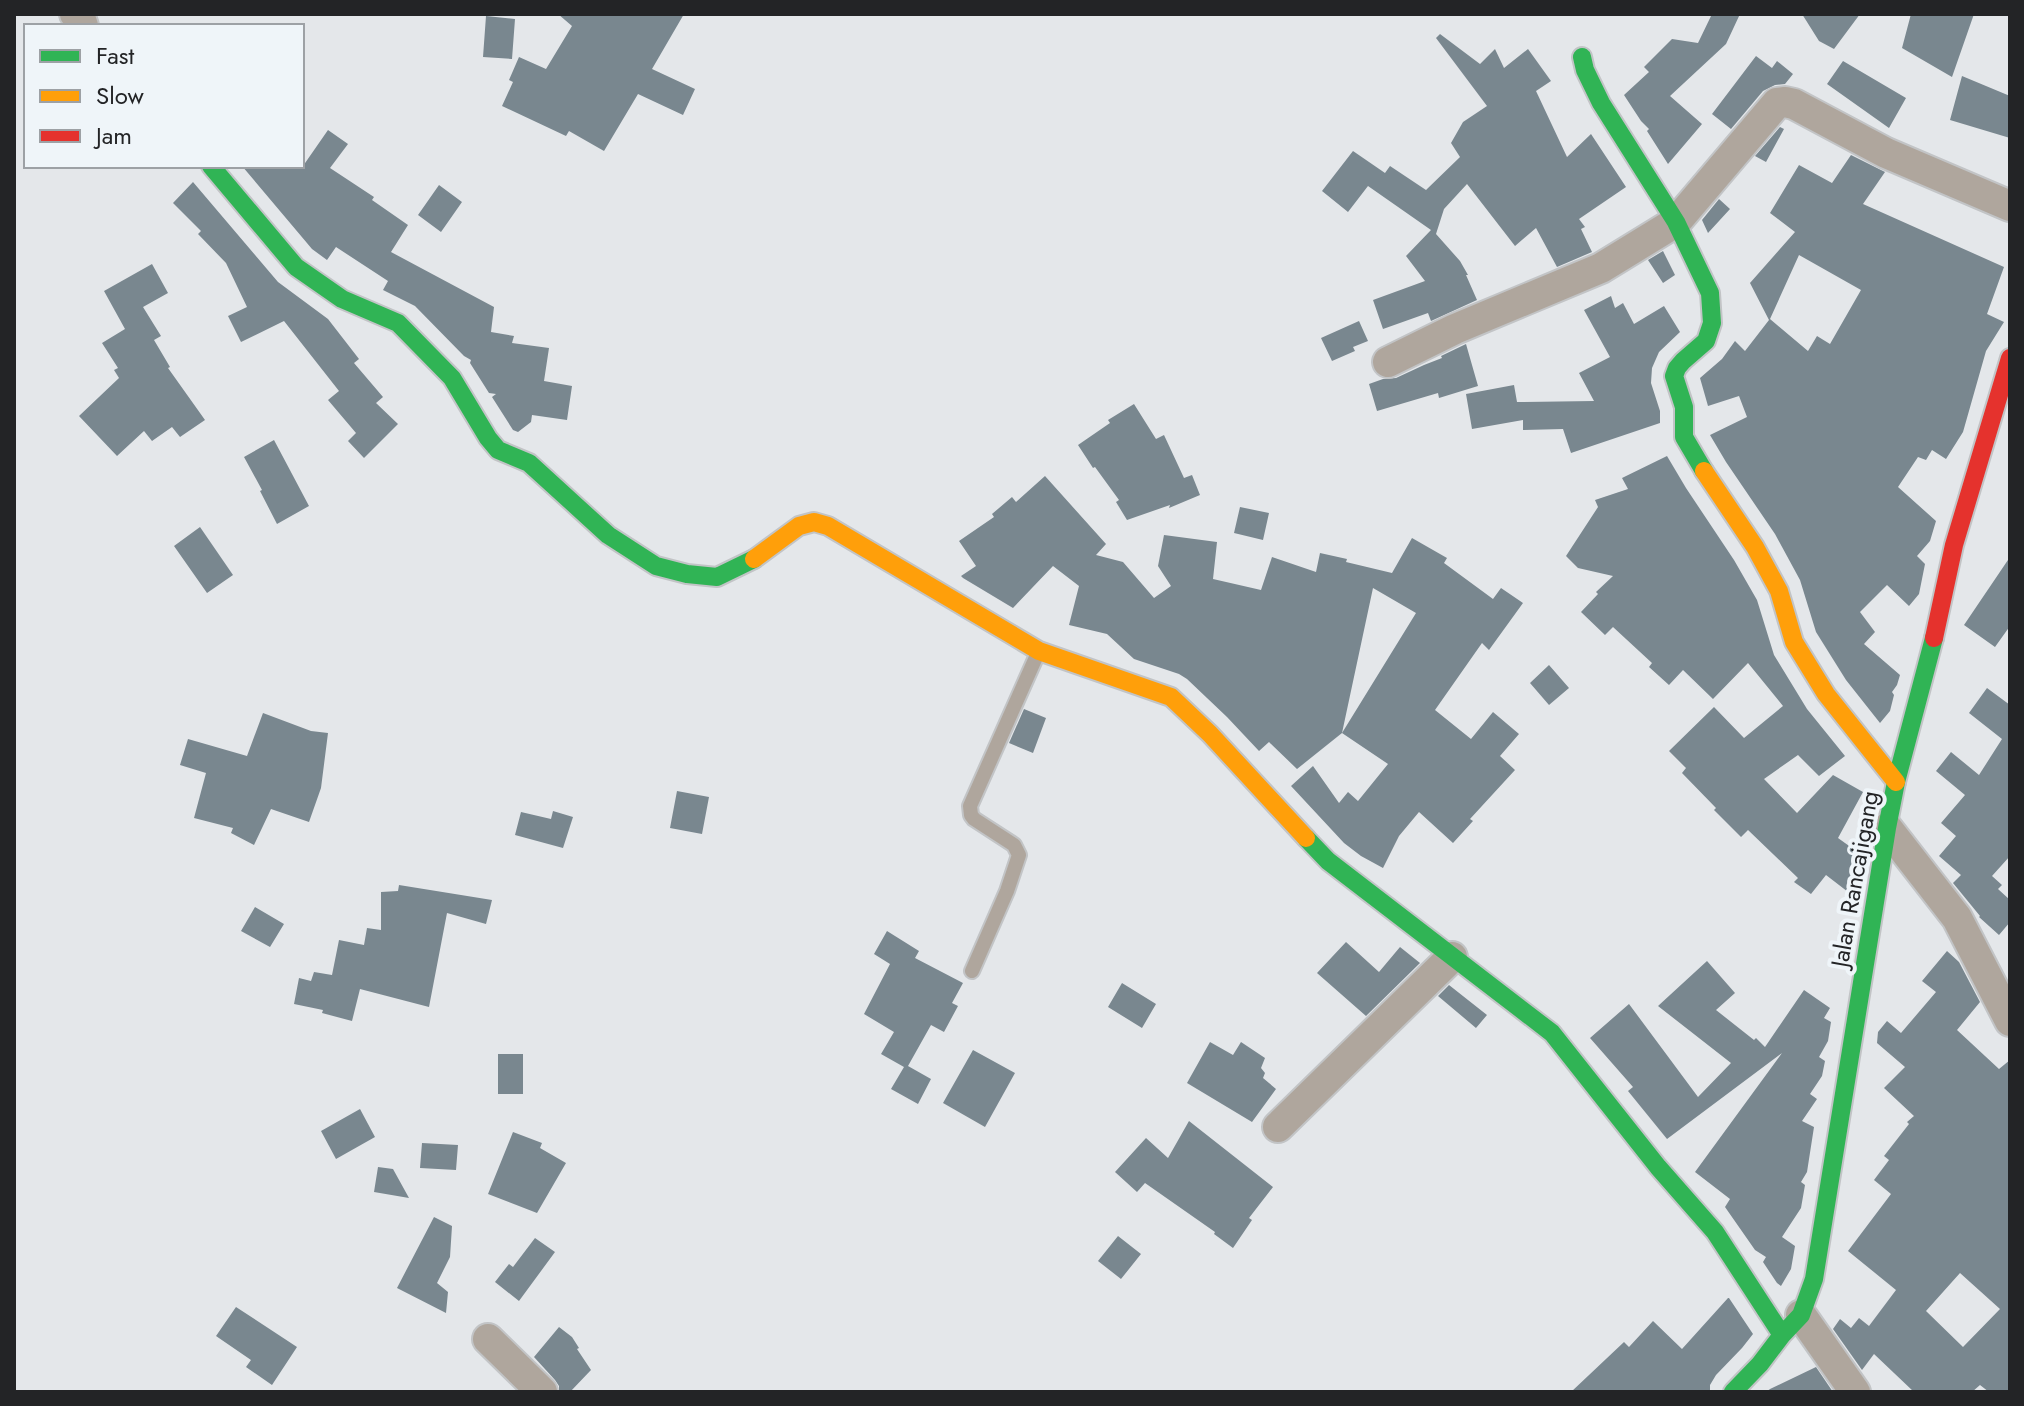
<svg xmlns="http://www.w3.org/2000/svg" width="2024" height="1406" font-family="Jost,sans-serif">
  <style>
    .building { fill: #79878f; fill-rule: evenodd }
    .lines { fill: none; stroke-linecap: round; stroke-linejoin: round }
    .lane-casing { stroke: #c2c4c6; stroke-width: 18 }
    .street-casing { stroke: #c2c4c6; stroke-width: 34 }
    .fast-casing { stroke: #c2c4c6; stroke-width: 22 }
    .slow-casing { stroke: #c2c4c6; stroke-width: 22 }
    .jam-casing { stroke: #c2c4c6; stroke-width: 22 }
    .lane { stroke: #afa69d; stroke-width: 14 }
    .street { stroke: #afa69d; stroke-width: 30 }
    .fast { stroke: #30b455; stroke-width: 18 }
    .slow { stroke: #ff9f0a; stroke-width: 18 }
    .jam { stroke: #e5322d; stroke-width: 18 }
    .labels { text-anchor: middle; stroke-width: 8; stroke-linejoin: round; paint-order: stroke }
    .street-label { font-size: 24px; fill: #232426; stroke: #eff5f9 }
  </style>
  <rect width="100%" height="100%" fill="#e4e7ea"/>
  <!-- building -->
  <path class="building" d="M 558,14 L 684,14 L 652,69 L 695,89 L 683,115 L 638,94 L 604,151 L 569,131 L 566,136 L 502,106 L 513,82 L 509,80 L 519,57 L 546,69 L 572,26 Z
    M 1712,14 L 1740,14 L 1726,44 L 1670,96 L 1702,124 L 1668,164 L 1647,131 L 1649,129 L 1641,121 L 1624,95 L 1649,72 L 1644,67 L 1672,39 L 1698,43 Z
    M 1802,14 L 1860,14 L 1834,49 L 1819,41 Z
    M 1911,14 L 1974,14 L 1952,77 L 1902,48 Z
    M 486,16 L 515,19 L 512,59 L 483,57 Z
    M 1440,34 L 1480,64 L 1495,49 L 1504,68 L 1528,49 L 1551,81 L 1536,91 L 1567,157 L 1591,134 L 1626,187 L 1579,219 L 1585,227 L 1581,229 L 1592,252 L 1557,267 L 1536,228 L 1515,246 L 1467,184 L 1444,209 L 1436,234 L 1460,261 L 1468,275 L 1466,275 L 1477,300 L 1431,321 L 1428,313 L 1383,329 L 1373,300 L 1425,281 L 1406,256 L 1431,230 L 1368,186 L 1348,212 L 1322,191 L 1353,151 L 1385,173 L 1390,166 L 1426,190 L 1460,157 L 1451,143 L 1463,122 L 1487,106 L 1436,38 Z
    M 1756,56 L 1772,68 L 1777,61 L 1793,74 L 1785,84 L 1775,85 L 1763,91 L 1731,129 L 1712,114 Z
    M 1843,61 L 1906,98 L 1889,128 L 1827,84 Z
    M 1962,76 L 2010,96 L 2010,138 L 1950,120 Z
    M 1780,127 L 1784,129 L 1766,162 L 1755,156 Z
    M 328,130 L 348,144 L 330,168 L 374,197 L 372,200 L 408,225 L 391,252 L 494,307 L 491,332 L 514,336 L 512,343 L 549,348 L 544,381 L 572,386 L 567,420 L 532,415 L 531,422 L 518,432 L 513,430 L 492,397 L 496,394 L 489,393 L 470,363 L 471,360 L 464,356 L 415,306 L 383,290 L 388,281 L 336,247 L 327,260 L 312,249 L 242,166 L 303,166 Z
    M 1851,155 L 1885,172 L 1863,204 L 2004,267 L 1987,314 L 2004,322 L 1986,351 L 1963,432 L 1946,459 L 1932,450 L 1926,460 L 1918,457 L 1898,487 L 1936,521 L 1930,541 L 1917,556 L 1925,564 L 1919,594 L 1909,606 L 1887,585 L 1860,612 L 1875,632 L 1864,644 L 1900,675 L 1897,685 L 1892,692 L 1894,695 L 1890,711 L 1880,723 L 1846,680 L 1816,632 L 1800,580 L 1775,534 L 1726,462 L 1710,435 L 1747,417 L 1739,396 L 1708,406 L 1700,378 L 1722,359 L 1735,341 L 1745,351 L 1769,320 L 1750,283 L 1795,232 L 1770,213 L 1799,165 L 1832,183 ZM 1799,255 L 1861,290 L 1830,344 L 1817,336 L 1808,351 L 1770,319 Z
    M 193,182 L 278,282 L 328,319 L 359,359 L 354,363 L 383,397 L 376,403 L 398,424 L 364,458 L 348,441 L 356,433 L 328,400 L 339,391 L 284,321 L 241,342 L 228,316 L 247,307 L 226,263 L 198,234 L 201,231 L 173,203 Z
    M 439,185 L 462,202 L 441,232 L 418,215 Z
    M 1719,199 L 1730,209 L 1708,233 L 1702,220 Z
    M 1663,251 L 1675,275 L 1663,283 L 1648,260 Z
    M 152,264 L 168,293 L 143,307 L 161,336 L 154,340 L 170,367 L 168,368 L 205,420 L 180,437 L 172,427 L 152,441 L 144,431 L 117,456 L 79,416 L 119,378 L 114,370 L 118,368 L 102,343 L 125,329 L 104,291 Z
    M 1611,296 L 1615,308 L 1623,303 L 1634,324 L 1664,306 L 1680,332 L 1659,352 L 1652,368 L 1651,383 L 1660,411 L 1660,423 L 1571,453 L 1563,429 L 1523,430 L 1523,420 L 1472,429 L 1466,394 L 1514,385 L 1517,402 L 1594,401 L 1579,373 L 1610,357 L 1584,310 Z
    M 1359,321 L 1368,341 L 1353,347 L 1355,351 L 1332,361 L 1321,338 Z
    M 1466,344 L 1478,386 L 1439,398 L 1438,393 L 1377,411 L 1369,384 L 1383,379 L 1396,378 L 1424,365 L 1442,358 L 1441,356 Z
    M 1134,404 L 1156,439 L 1164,435 L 1184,478 L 1192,475 L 1200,495 L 1169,508 L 1170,505 L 1127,520 L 1116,502 L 1119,500 L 1095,467 L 1093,468 L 1078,445 L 1110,423 L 1108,420 Z
    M 274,440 L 309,506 L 277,524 L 260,491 L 262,490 L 244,457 Z
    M 1667,456 L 1686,488 L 1734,560 L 1757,600 L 1774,655 L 1807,709 L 1845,756 L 1819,776 L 1798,755 L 1764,779 L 1797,813 L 1833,775 L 1863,792 L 1838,838 L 1859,853 L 1852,895 L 1826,875 L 1811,894 L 1794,882 L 1798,878 L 1748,830 L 1741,837 L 1714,810 L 1716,808 L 1682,773 L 1686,768 L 1669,751 L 1714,707 L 1744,738 L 1783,706 L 1748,663 L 1713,699 L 1683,670 L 1669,685 L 1649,667 L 1652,663 L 1613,627 L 1605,635 L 1581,612 L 1598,594 L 1596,592 L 1613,576 L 1578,568 L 1566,556 L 1598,507 L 1595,500 L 1628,489 L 1622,478 Z
    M 1045,476 L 1106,544 L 1096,555 L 1123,562 L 1154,598 L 1171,586 L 1158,566 L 1164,535 L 1217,542 L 1213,579 L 1261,590 L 1272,557 L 1316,572 L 1320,553 L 1347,559 L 1346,562 L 1392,573 L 1412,538 L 1447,558 L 1444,563 L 1493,599 L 1501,588 L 1523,603 L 1489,650 L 1482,643 L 1435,710 L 1471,739 L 1493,712 L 1519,734 L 1500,756 L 1515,770 L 1470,819 L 1473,821 L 1453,843 L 1419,812 L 1399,836 L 1383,868 L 1361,856 L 1344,843 L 1291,786 L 1313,766 L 1339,803 L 1348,792 L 1358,801 L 1388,764 L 1342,733 L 1416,613 L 1373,588 L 1342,733 L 1297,769 L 1269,742 L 1259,751 L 1227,717 L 1187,679 L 1179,674 L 1134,659 L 1107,634 L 1069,625 L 1079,586 L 1053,566 L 1013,608 L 963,578 L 961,576 L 976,566 L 959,541 L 994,517 L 992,514 L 1012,497 L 1016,502 Z
    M 1240,507 L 1269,513 L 1263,540 L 1234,533 Z
    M 200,527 L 233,575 L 207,593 L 174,546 Z
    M 2010,557 L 2010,626 L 1995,647 L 1964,625 Z
    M 1549,665 L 1569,688 L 1549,705 L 1530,683 Z
    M 1987,688 L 2010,705 L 2010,856 L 1992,876 L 2002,885 L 1998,889 L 2010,900 L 2010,922 L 1999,935 L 1979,917 L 1980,916 L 1953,883 L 1961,875 L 1939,856 L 1956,836 L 1941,823 L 1965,795 L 1936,771 L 1951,752 L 1979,775 L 2002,739 L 1969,713 Z
    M 1024,709 L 1046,718 L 1033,753 L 1009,743 Z
    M 263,713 L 311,731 L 328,733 L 321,788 L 309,822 L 271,809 L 254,845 L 231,833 L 233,828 L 194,818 L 206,773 L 180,765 L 188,739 L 247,756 Z
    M 677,791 L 709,797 L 702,834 L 670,828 Z
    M 553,811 L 573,817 L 563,848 L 515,835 L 521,812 L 551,819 Z
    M 399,885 L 492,900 L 486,924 L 447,913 L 429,1007 L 360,989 L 352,1021 L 322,1013 L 323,1010 L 294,1004 L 299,978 L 311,981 L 314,972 L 332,975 L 339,940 L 364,945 L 367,928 L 381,930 L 381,892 L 398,891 Z
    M 255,907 L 284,924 L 270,947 L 241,931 Z
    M 887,931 L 919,951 L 915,958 L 963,983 L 952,1003 L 958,1006 L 944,1032 L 931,1025 L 908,1066 L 931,1079 L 918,1104 L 891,1089 L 904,1067 L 881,1054 L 894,1032 L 864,1014 L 890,964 L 874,954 Z
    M 1346,942 L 1379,972 L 1400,947 L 1420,963 L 1366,1016 L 1317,973 Z
    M 1947,951 L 1959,962 L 1980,1002 L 1957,1030 L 1999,1069 L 2010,1060 L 2010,1392 L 1989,1392 L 1980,1385 L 1972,1392 L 1914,1392 L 1874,1354 L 1862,1370 L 1833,1329 L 1840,1319 L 1851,1328 L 1859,1318 L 1869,1326 L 1896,1290 L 1848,1251 L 1891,1194 L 1874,1180 L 1889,1160 L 1884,1156 L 1909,1124 L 1907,1122 L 1914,1116 L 1884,1088 L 1905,1067 L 1877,1043 L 1878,1032 L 1887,1021 L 1901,1033 L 1936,992 L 1922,981 ZM 1960,1273 L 2000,1309 L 1963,1347 L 1926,1311 Z
    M 1707,961 L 1735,993 L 1716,1010 L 1754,1040 L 1756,1038 L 1765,1047 L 1804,990 L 1830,1008 L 1824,1018 L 1831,1022 L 1828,1041 L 1819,1057 L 1825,1061 L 1822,1076 L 1810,1094 L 1817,1099 L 1802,1121 L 1814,1127 L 1807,1172 L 1801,1182 L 1805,1185 L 1801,1208 L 1782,1237 L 1795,1246 L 1791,1269 L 1781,1286 L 1777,1283 L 1763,1262 L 1766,1257 L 1755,1250 L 1725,1207 L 1730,1199 L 1695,1172 L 1782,1053 L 1667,1139 L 1628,1091 L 1633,1087 L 1590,1038 L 1629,1004 L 1698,1097 L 1731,1063 L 1658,1006 Z
    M 1122,983 L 1156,1004 L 1142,1028 L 1108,1007 Z
    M 1449,985 L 1487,1015 L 1476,1028 L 1438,996 Z
    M 1210,1042 L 1233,1055 L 1241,1042 L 1265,1058 L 1261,1068 L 1265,1073 L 1263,1078 L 1276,1089 L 1252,1122 L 1187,1083 Z
    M 973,1050 L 1015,1073 L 985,1127 L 943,1103 Z
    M 498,1054 L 523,1054 L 523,1094 L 498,1094 Z
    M 360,1109 L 375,1137 L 336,1159 L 321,1131 Z
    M 1189,1121 L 1273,1187 L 1249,1218 L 1252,1220 L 1233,1248 L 1214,1234 L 1215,1232 L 1145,1183 L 1137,1192 L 1115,1172 L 1146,1138 L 1168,1158 Z
    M 513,1132 L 542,1143 L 540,1148 L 566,1163 L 537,1213 L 488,1194 Z
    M 422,1143 L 458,1145 L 456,1170 L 420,1168 Z
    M 378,1167 L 393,1169 L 409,1198 L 374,1192 Z
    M 434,1217 L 452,1226 L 450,1257 L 437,1283 L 448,1292 L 446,1313 L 397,1288 Z
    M 1118,1236 L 1141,1254 L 1121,1279 L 1098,1261 Z
    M 535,1238 L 555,1252 L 519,1301 L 495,1282 L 509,1264 L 513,1267 Z
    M 1728,1298 L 1729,1298 L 1753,1334 L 1742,1348 L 1716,1375 L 1710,1385 L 1710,1392 L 1571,1392 L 1624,1342 L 1629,1347 L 1653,1321 L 1682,1349 Z
    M 236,1307 L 297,1347 L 272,1385 L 246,1367 L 251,1360 L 216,1336 Z
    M 559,1327 L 572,1337 L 579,1348 L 577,1349 L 591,1370 L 570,1392 L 559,1392 L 559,1386 L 555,1380 L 534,1357 Z
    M 1816,1367 L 1833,1392 L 1766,1392 L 1770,1389 Z"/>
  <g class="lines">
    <!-- lane casing -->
    <g class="lane-casing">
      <path id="lane" d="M 972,971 L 1007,891 L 1019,855 L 1014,845 L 974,819 L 971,815 L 970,806 L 1037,655"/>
    </g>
    <!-- street casing -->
    <g class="street-casing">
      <path id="street" d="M 75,14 L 81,20 L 83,26
        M 1388,362 L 1455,329 L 1601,268 L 1676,222 L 1777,103 L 1785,102 L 1794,104 L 1886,153 L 2010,206
        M 1887,828 L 1957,918 L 2010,1021
        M 1278,1127 L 1452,957
        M 1801,1315 L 1855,1392
        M 488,1339 L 542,1392"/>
    </g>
    <!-- fast casing -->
    <g class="fast-casing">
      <path id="fast" d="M 1582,57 L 1585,70 L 1601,103 L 1676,222 L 1710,293 L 1712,323 L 1706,341 L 1683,361 L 1677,368 L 1674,376 L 1684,407 L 1684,437 L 1704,471
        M 211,166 L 296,267 L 342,299 L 398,323 L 452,378 L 488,438 L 498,450 L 529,463 L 608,535 L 656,566 L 687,574 L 717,577 L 754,559
        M 1306,838 L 1328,861 L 1552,1033 L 1658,1167 L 1715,1232 L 1782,1335
        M 1733,1392 L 1760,1364 L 1782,1335 L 1801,1315 L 1814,1279 L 1887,828 L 1896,782 L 1934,638"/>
    </g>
    <!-- slow casing -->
    <g class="slow-casing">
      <path id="slow" d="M 1704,471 L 1755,547 L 1779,591 L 1794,642 L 1826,694 L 1896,782
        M 754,559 L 799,526 L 814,522 L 828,526 L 1039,651 L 1171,697 L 1210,734 L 1306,838"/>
    </g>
    <!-- jam casing -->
    <g class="jam-casing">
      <path id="jam" d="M 1934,638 L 1954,545 L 2010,358"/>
    </g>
    <!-- lane -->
    <use href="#lane" class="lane"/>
    <!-- street -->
    <use href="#street" class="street"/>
    <!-- fast -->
    <use href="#fast" class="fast"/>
    <!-- slow -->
    <use href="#slow" class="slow"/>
    <!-- jam -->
    <use href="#jam" class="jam"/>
  </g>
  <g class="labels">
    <!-- street labels -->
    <g class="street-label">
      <text transform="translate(1855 879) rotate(-80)" y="8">Jalan Rancajigang</text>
    </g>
  </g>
  <!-- border -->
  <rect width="2024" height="1406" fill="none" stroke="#232426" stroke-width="32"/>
  <!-- legend -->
  <rect x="24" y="24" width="280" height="144" fill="#eff5f9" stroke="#9da1a5" stroke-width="2"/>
  <rect x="40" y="50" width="40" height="12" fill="#30b455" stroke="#9da1a5" stroke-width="2"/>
  <text x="96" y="64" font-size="24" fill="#232426">Fast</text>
  <rect x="40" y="90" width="40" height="12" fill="#ff9f0a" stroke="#9da1a5" stroke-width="2"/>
  <text x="96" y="104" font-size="24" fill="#232426">Slow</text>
  <rect x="40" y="130" width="40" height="12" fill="#e5322d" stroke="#9da1a5" stroke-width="2"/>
  <text x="96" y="144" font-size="24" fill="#232426">Jam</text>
</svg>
